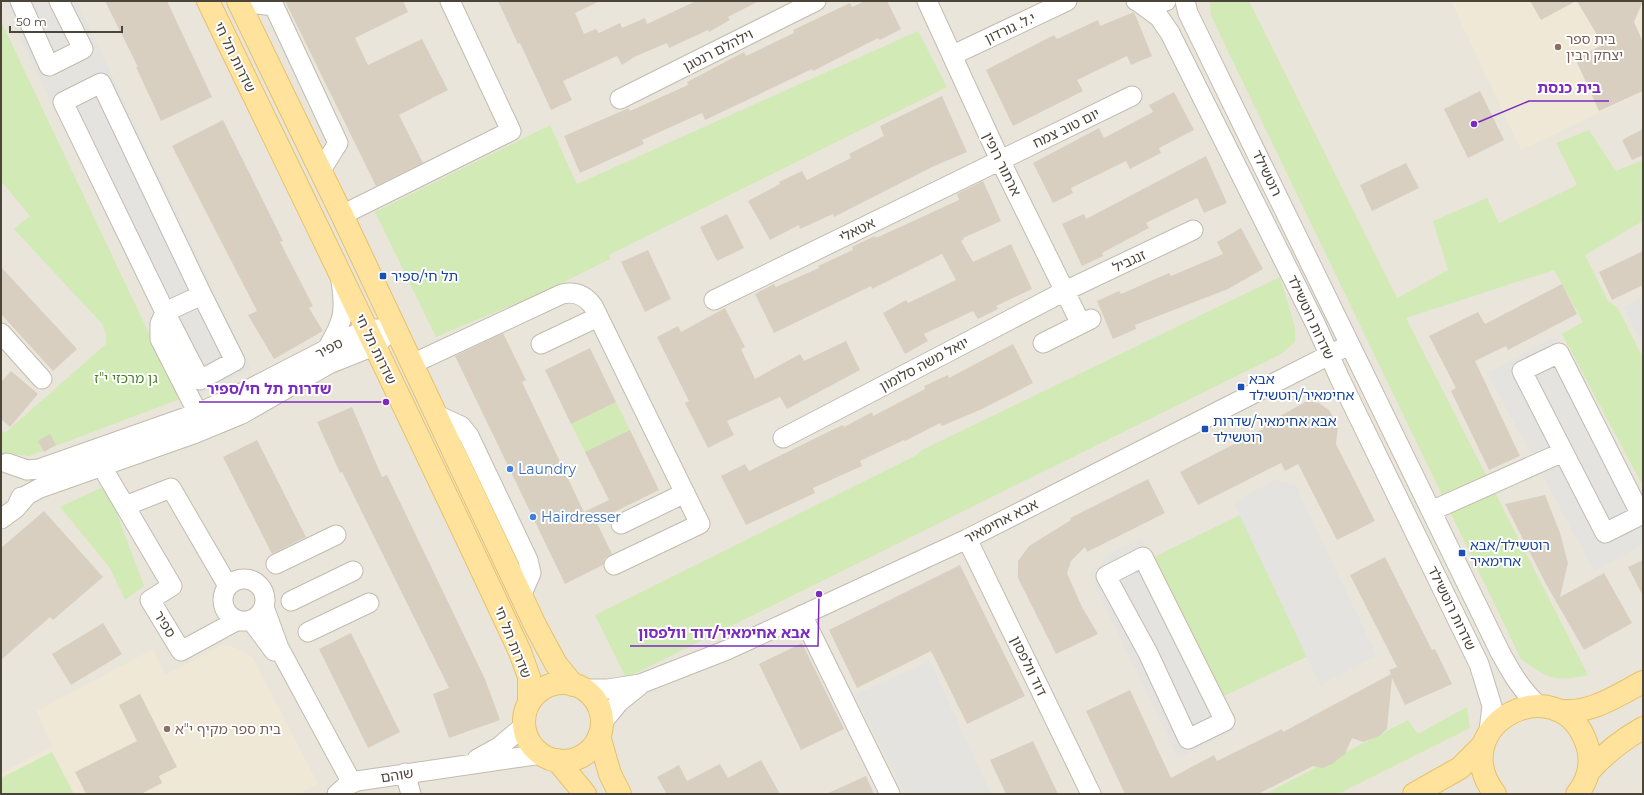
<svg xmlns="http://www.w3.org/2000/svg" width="1644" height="795" font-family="Montserrat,'Noto Sans Hebrew',sans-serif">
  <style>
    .residential { fill: #eae5da }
    .education { fill: #efe8d6 }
    .green { fill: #d2eab5 }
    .parking { fill: #e5e3e0 }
    .building { fill: #d8cfc1 }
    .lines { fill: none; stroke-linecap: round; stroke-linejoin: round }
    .minor-casing { stroke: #c2bbae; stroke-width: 21 }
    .major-casing { stroke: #e6c16a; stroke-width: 24 }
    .minor { stroke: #fff; stroke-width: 19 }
    .major { stroke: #ffe39c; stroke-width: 22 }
    .education-dot { fill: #8d6e63; stroke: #fff; stroke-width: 1.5 }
    .transit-dot { fill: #1a4fb4; stroke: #fff; stroke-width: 1.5 }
    .shop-dot { fill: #3f7fe0; stroke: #fff; stroke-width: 1.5 }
    .labels { text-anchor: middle; stroke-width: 4; stroke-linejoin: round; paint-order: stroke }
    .street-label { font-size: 14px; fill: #4b4439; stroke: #fff }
    .education-label { font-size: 14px; fill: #785e54; stroke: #fff; text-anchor: start }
    .transit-label { font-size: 14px; fill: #164399; stroke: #fff; text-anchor: start }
    .park-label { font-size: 14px; fill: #4a7f2a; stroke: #fff }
    .shop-label { font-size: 14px; fill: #366cbe; stroke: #fff; text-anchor: start }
    .leader { fill: none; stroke: #7b2cbf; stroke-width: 1.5 }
    .callout-dot { fill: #7b2cbf; stroke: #fff; stroke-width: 1.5 }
    .callout-label { font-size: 15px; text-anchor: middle; font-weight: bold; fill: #7b2cbf; stroke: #fff; stroke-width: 4; stroke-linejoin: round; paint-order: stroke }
  </style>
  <rect width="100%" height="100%" fill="#f6f3ec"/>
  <!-- residential -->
  <path class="residential" d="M 1,1 L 1643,1 L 1643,794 L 1,794 Z"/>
  <!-- education -->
  <path class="education" d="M 1451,1 L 1643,1 L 1643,92 L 1521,150 Z
    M 223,645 L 236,648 L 253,658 L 318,784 L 298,794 L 1,794 L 1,773 L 52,746 L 37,711 L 153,649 L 165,675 Z"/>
  <!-- green -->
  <path class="green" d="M 1210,1 L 1249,1 L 1397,298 L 1448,270 L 1433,221 L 1487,198 L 1499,223 L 1577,185 L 1556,143 L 1589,130 L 1616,171 L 1643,160 L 1643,221 L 1585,255 L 1608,301 L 1618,308 L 1643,358 L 1643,486 L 1562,334 L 1583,322 L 1554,270 L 1406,318 L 1588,675 C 1554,682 1549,679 1521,659 L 1211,16 Z
    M 1,21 L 180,399 L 29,456 L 1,453 L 1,430 L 5,433 L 106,344 L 106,335 L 103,325 L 14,229 L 30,216 L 1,181 Z
    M 918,31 L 947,87 L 609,255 L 610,259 L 548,290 L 436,337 L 375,212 L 550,125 L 577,184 Z
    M 1280,277 L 1295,327 L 1295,342 L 1281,354 L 626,678 L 595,615 L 915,456 L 922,450 Z
    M 616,402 L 630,430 L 585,452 L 571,424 Z
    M 101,488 L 108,490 L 144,586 L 125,600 L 110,568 L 60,507 Z
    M 1240,515 L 1308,656 L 1222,697 L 1154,557 Z
    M 1467,707 L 1470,728 L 1338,794 L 1265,794 L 1408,720 L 1418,734 Z
    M 52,752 L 74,794 L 1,794 L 1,778 Z"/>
  <!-- parking -->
  <path class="parking" d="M 2,1 L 77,1 L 251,369 L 201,395 L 169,329 L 152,311 Z
    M 1643,297 L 1643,346 L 1623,307 Z
    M 1555,337 L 1643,500 L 1643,545 L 1594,571 L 1487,373 Z
    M 1274,480 L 1296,486 L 1377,656 L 1320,685 L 1234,503 Z
    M 1142,539 L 1236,730 L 1178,758 L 1093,582 L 1107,554 Z
    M 930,661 L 991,794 L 905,794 L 855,695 Z"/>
  <!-- building -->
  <path class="building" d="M 105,1 L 167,1 L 212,97 L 161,121 L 136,67 L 138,67 Z
    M 285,1 L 403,1 L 408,12 L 355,38 L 368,65 L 422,39 L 448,90 L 399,115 L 423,163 L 376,186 Z
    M 498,1 L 600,1 L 575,13 L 584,34 L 596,29 L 599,33 L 620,23 L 622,28 L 645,18 L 647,24 L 696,1 L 759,1 L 728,17 L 730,20 L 709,32 L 708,30 L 669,48 L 667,43 L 636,56 L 622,65 L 617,56 L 563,81 L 572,100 L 551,110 L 520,43 L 518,44 Z
    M 865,1 L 887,1 L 901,29 L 880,40 L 878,38 L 813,71 L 812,69 L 705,120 L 702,113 L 642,140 L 644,144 L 580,173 L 564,136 L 629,108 L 630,111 L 688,85 L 687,82 L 744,52 L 746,56 L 794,33 L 793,30 L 850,3 L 852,7 Z
    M 1530,1 L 1576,1 L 1541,20 Z
    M 1577,1 L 1643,1 L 1634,22 L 1643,42 L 1643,91 L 1599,111 L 1575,58 L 1603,45 Z
    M 1134,12 L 1152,56 L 1131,65 L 1127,56 L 1077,80 L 1083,91 L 1013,126 L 986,70 L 1054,35 L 1057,39 L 1098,20 L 1100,26 Z
    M 1480,91 L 1504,140 L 1468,158 L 1444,109 Z
    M 1174,92 L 1194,130 L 1159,148 L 1161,153 L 1130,169 L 1126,161 L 1071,188 L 1073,193 L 1053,203 L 1033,163 L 1099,128 L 1104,138 L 1153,112 L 1149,105 Z
    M 942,96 L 967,152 L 932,167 L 834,217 L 833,214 L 800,229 L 799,225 L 770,240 L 748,201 L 780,184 L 779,182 L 802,171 L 807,180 L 851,158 L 849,154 L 884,136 L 880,126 Z
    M 223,120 L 283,241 L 280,242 L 313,306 L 309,308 L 323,331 L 274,359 L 248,315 L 257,311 L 172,146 Z
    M 1643,129 L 1643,155 L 1632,160 L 1622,140 Z
    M 1206,156 L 1227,203 L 1204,213 L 1197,198 L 1146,223 L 1149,228 L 1102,253 L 1103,256 L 1082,266 L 1062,224 L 1084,214 L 1086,219 Z
    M 1406,163 L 1419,188 L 1372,211 L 1360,185 Z
    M 983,181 L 1001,221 L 963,238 L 964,239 L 961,241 L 973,262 L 1011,244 L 1032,289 L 996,306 L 998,309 L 978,319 L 973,311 L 924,334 L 928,341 L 905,354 L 883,313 L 906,300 L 908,303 L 956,280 L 942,254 L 872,289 L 871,286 L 774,333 L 755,294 L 774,284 L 776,287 L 819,268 L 818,266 L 853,250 L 852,247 L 864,241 L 875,236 L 876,238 L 959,200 L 957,194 Z
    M 727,214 L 744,248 L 717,261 L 700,227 Z
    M 1241,228 L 1263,269 L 1228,289 L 1135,325 L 1136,329 L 1113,339 L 1097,301 L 1119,291 L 1121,294 L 1169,273 L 1171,276 L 1223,254 L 1217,242 Z
    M 648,250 L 671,299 L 645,312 L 621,262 Z
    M 1643,251 L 1643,285 L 1612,300 L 1599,272 Z
    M 1,267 L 77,349 L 53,371 L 1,314 Z
    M 1562,284 L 1577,314 L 1508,350 L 1506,346 L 1475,361 L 1520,456 L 1489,470 L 1451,391 L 1456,388 L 1429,336 L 1478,312 L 1485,324 Z
    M 725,308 L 745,347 L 741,349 L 755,379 L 800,354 L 804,361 L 846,341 L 860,370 L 787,409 L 780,397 L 727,421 L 734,435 L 708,448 L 685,403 L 689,401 L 657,337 L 678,326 L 681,332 Z
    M 503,333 L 526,380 L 522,382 L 584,512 L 609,500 L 585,452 L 630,430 L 659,490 L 596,521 L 612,554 L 605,558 L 603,565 L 565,584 L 455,356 Z
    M 1013,344 L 1033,383 L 982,409 L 942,426 L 940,423 L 905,441 L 904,440 L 860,461 L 862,466 L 813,488 L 815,493 L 746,525 L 721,476 L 745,464 L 749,471 L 832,430 L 843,425 L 844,427 L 872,412 L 873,416 L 925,389 L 924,386 L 948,375 L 949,378 Z
    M 590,348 L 616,402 L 571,424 L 545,370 Z
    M 11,371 L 38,394 L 10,427 L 1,419 L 1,382 Z
    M 1307,401 L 1319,403 L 1329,410 L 1338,426 L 1336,444 L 1375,521 L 1337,540 L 1298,464 L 1285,471 L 1281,463 L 1198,505 L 1180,472 L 1263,429 L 1262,426 Z
    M 352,407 L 382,477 L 387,475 L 485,679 L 500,720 L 449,738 L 433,694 L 449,688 L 342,472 L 340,473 L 317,422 Z
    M 50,434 L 56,445 L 44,452 L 38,441 Z
    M 257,440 L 306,537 L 272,554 L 223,457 Z
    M 1148,479 L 1165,513 L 1087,552 L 1085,547 L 1071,561 L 1067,573 L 1082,607 L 1098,634 L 1056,654 L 1018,578 L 1018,561 L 1029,546 L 1071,520 L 1070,518 Z
    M 1545,495 L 1560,533 L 1568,563 L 1560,597 L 1604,573 L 1632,623 L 1584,650 L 1546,584 L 1505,504 Z
    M 44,511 L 103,577 L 53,620 L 50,617 L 1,660 L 1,548 Z
    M 1385,557 L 1432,650 L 1435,649 L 1452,684 L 1405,705 L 1392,678 L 1387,729 L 1379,736 L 1363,742 L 1352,738 L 1345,754 L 1332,764 L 1322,768 L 1313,766 L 1258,794 L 1125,794 L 1086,711 L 1130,690 L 1171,778 L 1214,755 L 1217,761 L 1282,729 L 1283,732 L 1391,674 L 1389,670 L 1397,667 L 1350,575 Z
    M 1643,560 L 1643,596 L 1628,567 Z
    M 960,565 L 1025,696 L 967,724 L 931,651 L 857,688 L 829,630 Z
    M 103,623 L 122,654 L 71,685 L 52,654 Z
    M 351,633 L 400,732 L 368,748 L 319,649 Z
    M 802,643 L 844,729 L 801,750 L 759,664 Z
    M 140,694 L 177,767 L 159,776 L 162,783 L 141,794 L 86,794 L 75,772 L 137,741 L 119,705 Z
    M 1033,741 L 1058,794 L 1006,794 L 990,760 Z
    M 761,760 L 780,794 L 664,794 L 666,793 L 657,777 L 679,765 L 687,781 L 720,764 L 728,778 Z
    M 866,776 L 874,794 L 826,794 Z"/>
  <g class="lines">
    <!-- minor casing -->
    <g class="minor-casing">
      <path id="minor" d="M 20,1 L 49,66 L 83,49 L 59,1
        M 927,1 L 1000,160 L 1081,324
        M 1136,1 L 1152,4 L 1166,1
        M 1185,1 L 1188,13 L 1500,652 C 1511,672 1521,690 1539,706
        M 239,2 L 274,6 L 338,143 L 320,172
        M 1140,3 L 1159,17 L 1170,33 L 1316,325 L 1340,379 L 1479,664 L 1492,706 L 1489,731
        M 953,55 L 1067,1
        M 620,99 L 816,1
        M 342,215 L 511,131 L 450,1
        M 202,295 L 101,83 L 63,102 L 165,312 L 200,380 L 235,361 L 202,295 L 165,312 L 160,324 L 160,339 L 206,429
        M 714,300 L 1132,96
        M 1,333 L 42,379
        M 1043,343 L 1091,319
        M 541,344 L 598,317
        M 327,349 C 343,322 346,313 341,281
        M 1559,353 L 1641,515 L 1605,533 L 1522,371 Z
        M 412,364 L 562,294 C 575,291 585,295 593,306 L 700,524 L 614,565
        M 437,415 L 461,426 L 469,436 L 528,560 L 531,573 L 521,596
        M 783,438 L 1065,291 L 1193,230
        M 7,463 L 27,470 L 39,469 L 198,413 L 234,397 L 366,329 L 382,329
        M 102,467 L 172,586 L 150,600 L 181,651 L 238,620
        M 125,506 L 171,488 L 228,586
        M 16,508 L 27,495 L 40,488 L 196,433 L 242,414 L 329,364 L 374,346 L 395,328
        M 1431,511 L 1563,452
        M 1,519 L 16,508 L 21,497
        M 621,524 L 685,493
        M 967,539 L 1091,794
        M 1143,557 L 1225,721 L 1188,739 L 1148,653 L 1106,576 Z
        M 276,564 L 336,535
        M223 600a21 21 0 1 1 42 0a21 21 0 1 1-42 0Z
        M 291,601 L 353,571
        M 264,607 L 279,648 L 352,783
        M 802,615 L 890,794
        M 251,620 L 274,651
        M 308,632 L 369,603
        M 583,689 L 608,689 L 640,684 L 727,650 L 781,625 L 967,539 L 1349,345
        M 601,724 L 619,702 L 640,685
        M 477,759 L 499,747 L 524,726
        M 405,773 L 411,794
        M 337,794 L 346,786 L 357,781 L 542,754"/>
    </g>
    <!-- major casing -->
    <g class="major-casing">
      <path id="major" d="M 208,1 C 313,218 419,434 520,652 L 529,677 L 529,702
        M 238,1 L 342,215 L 536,627 L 556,664 L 573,685
        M524 722a39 39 0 1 1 78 0a39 39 0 1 1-78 0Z
        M 1557,710 C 1588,716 1616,696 1643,682
        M 599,736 L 610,774 L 620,794
        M 557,760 L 585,794
        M 1589,771 C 1605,753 1622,740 1643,728
        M 1414,794 L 1460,768 L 1484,744
        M 1495,794 C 1442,724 1561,664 1587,745 C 1593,762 1588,781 1577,794"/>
    </g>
    <!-- minor -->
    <use href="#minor" class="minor"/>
    <!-- major -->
    <use href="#major" class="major"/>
  </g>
  <!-- markers -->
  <g class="education-dot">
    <circle cx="1558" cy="47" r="4"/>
    <circle cx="167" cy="729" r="4"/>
  </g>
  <g class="transit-dot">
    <rect x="379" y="272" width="8" height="8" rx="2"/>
    <rect x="1237" y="383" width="8" height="8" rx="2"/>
    <rect x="1201" y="425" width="8" height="8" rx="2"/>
    <rect x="1458" y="549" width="8" height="8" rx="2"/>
  </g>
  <g class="shop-dot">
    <circle cx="510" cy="469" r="4"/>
    <circle cx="533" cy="517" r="4"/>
  </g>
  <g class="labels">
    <!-- street labels -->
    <g class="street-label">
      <text transform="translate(1010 28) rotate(-25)" y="5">י.ל. גורדון</text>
      <text transform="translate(718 50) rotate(-27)" y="5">וילהלם רנטגן</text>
      <text transform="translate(235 57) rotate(64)" y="5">שדרות תל חי</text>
      <text transform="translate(1066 128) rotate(-26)" y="5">יום טוב צמח</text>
      <text transform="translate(1002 164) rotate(64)" y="5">ארתור רופין</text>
      <text transform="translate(1267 173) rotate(64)" y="5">רוטשילד</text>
      <text transform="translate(857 230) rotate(-26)" y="5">אטאלי</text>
      <text transform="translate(1129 261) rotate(-25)" y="5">זנגביל</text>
      <text transform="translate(1311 317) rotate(65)" y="5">שדרות רוטשילד</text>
      <text transform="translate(329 348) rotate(-27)" y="5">ספיר</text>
      <text transform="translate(376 349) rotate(64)" y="5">שדרות תל חי</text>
      <text transform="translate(924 364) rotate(-28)" y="5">יואל משה סלומון</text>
      <text transform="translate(1001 521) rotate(-27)" y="5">אבא אחימאיר</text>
      <text transform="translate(1452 608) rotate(64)" y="5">שדרות רוטשילד</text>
      <text transform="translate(165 624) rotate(59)" y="5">ספיר</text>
      <text transform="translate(513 642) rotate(68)" y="5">שדרות תל חי</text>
      <text transform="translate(1029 666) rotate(64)" y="5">דוד וולפסון</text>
      <text transform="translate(397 775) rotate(-9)" y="5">שוהם</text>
    </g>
    <!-- education labels -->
    <g class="education-label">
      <text x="1566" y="44">בית ספר<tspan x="1566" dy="16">יצחק רבין</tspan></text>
      <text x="175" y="734">בית ספר מקיף י"א</text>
    </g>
    <!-- transit labels -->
    <g class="transit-label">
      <text x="391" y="281">תל חי/ספיר</text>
      <text x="1249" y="384">אבא<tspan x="1249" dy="16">אחימאיר/רוטשילד</tspan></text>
      <text x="1213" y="426">אבא אחימאיר/שדרות<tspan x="1213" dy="16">רוטשילד</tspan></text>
      <text x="1470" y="550">רוטשילד/אבא<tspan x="1470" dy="16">אחימאיר</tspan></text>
    </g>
    <!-- park labels -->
    <g class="park-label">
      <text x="126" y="383">גן מרכזי י"ז</text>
    </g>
    <!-- shop labels -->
    <g class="shop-label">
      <text x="518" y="474">Laundry</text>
      <text x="541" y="522">Hairdresser</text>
    </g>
  </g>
  <!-- callouts -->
  <path class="leader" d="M1474 124L1529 101H1609M386 402L340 402H199M819 594L818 646H630"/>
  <g class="callout-dot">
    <circle cx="1474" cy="124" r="4"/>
    <circle cx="386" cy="402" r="4"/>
    <circle cx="819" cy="594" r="4"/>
  </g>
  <g class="callout-label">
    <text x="1569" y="93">בית כנסת</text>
    <text x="269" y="394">שדרות תל חי/ספיר</text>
    <text x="724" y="638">אבא אחימאיר/דוד וולפסון</text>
  </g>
  <!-- border -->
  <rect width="1644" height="795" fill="none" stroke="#4b4439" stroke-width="4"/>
  <!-- scale -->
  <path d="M10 26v6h112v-6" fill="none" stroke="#4b4439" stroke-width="2"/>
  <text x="16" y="26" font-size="12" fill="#4b4439" stroke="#ffffff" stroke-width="3" paint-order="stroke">50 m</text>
</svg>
